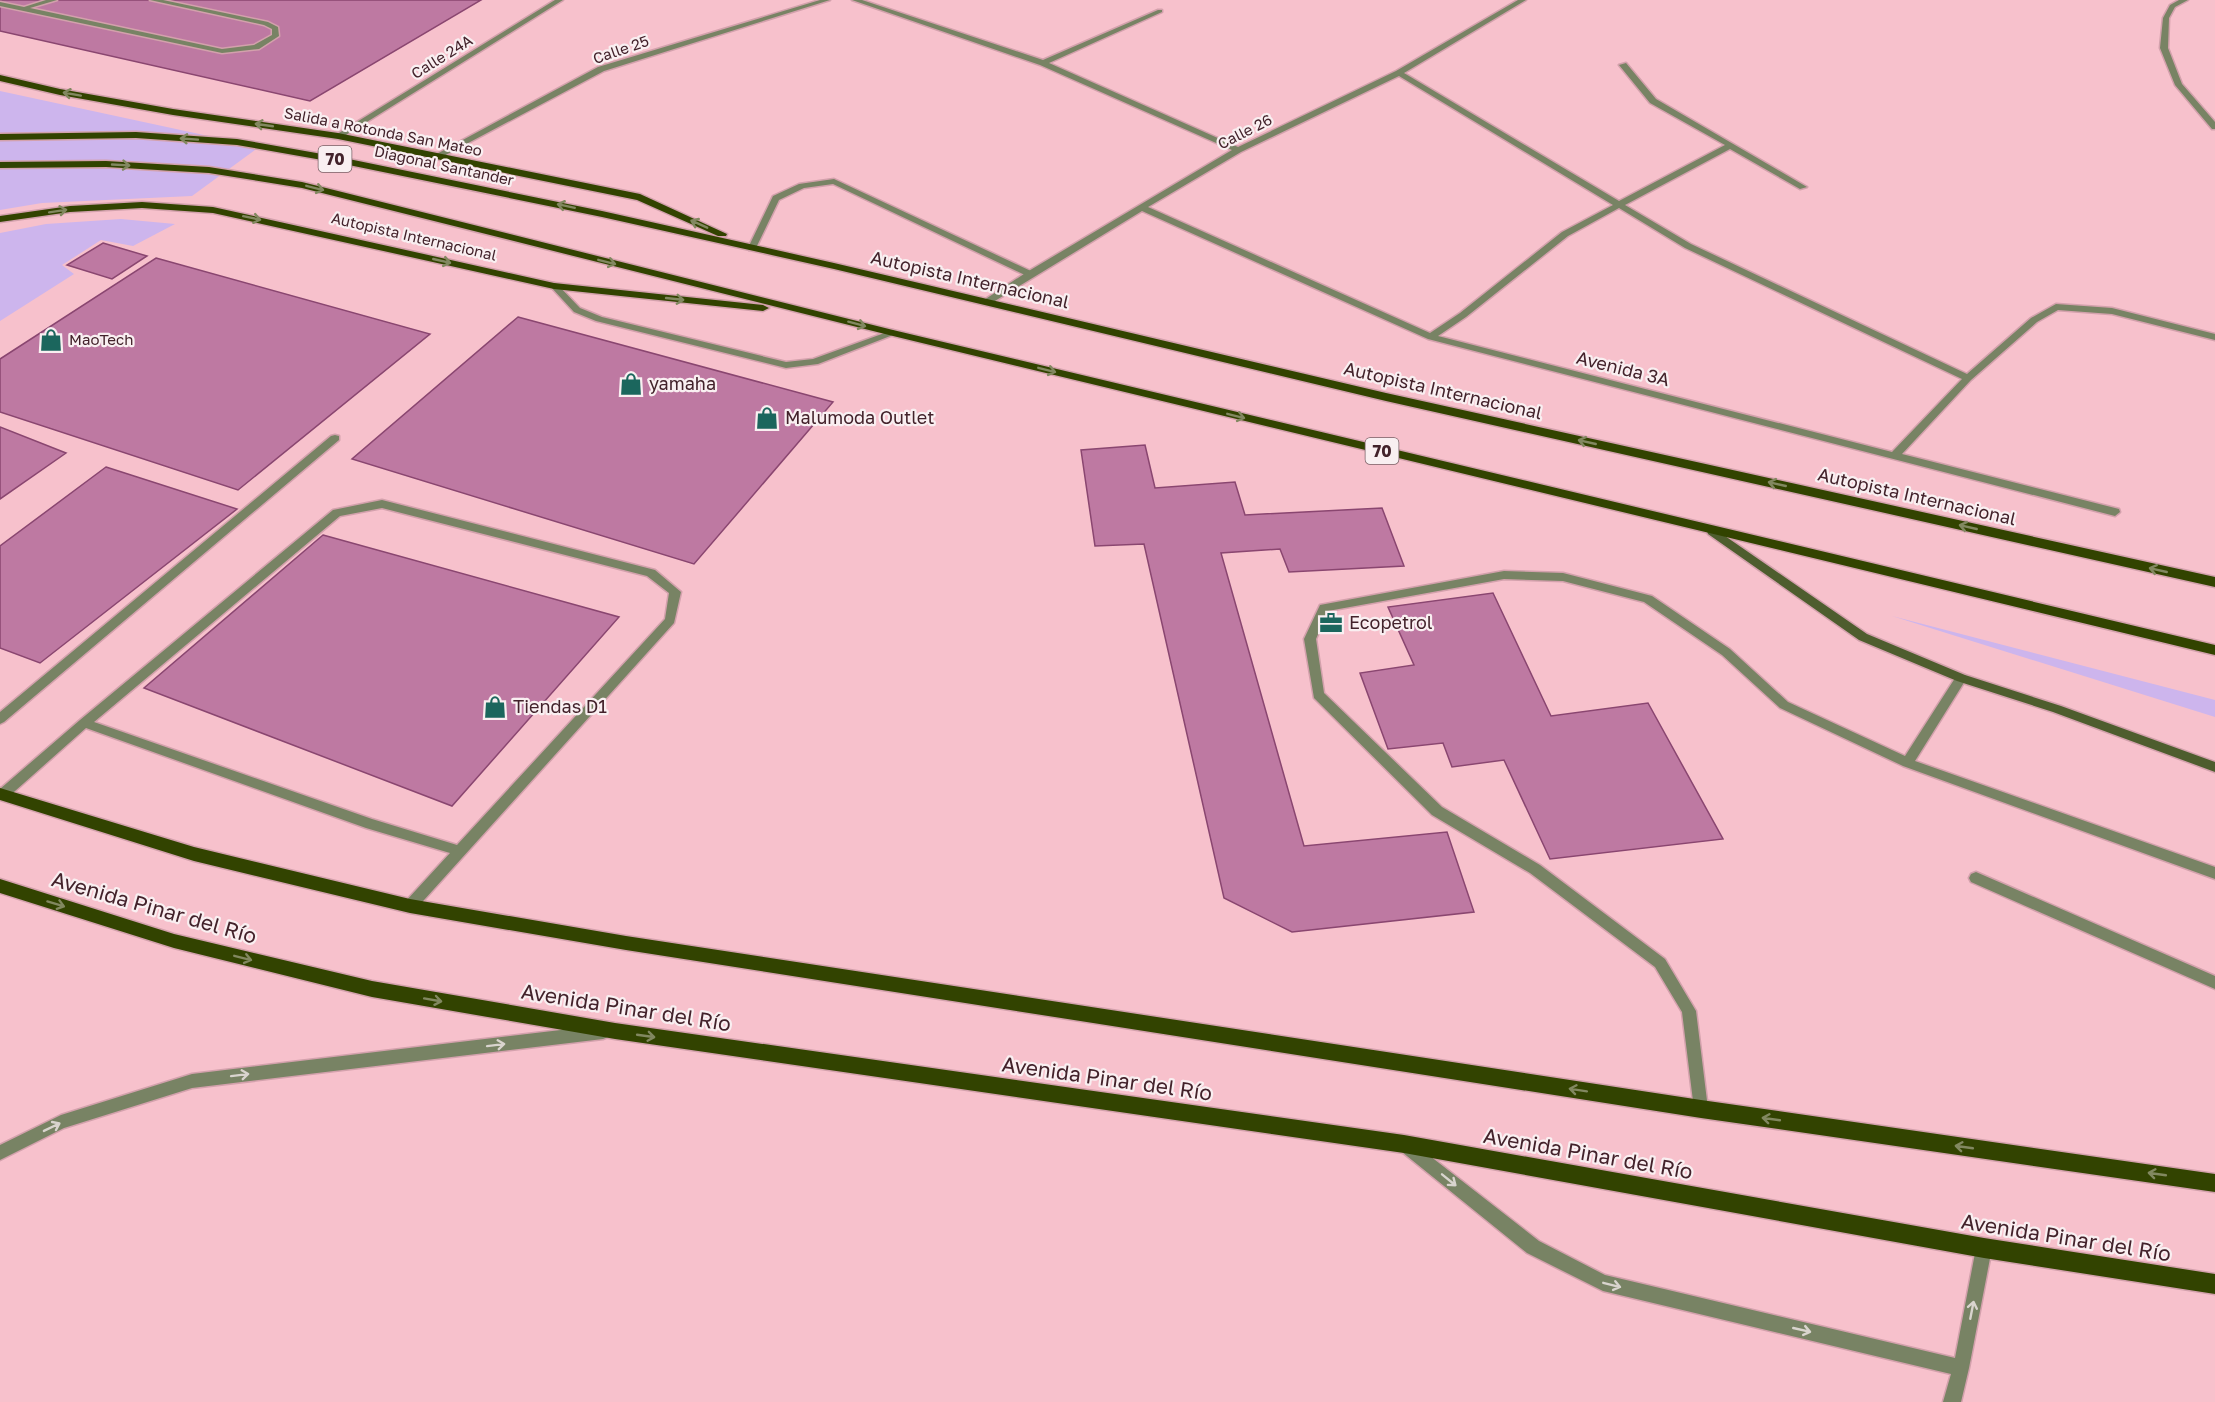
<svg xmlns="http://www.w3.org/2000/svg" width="2215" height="1402" font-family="'Golos Text',sans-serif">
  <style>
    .green { fill: #cdb5ed }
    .building { fill: #be79a2; stroke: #8a4670; stroke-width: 1.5 }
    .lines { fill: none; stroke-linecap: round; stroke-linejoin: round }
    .lane-casing { stroke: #d3a1ac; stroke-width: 3 }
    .street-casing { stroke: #d3a1ac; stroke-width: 3 }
    .secondary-casing { stroke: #d3a1ac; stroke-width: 3 }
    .primary-casing { stroke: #d3a1ac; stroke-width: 3 }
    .lane { fill: #788364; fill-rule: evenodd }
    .street { fill: #788364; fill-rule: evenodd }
    .secondary { fill: #4e5d2e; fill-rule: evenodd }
    .primary { fill: #324300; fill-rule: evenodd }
    .oneway { stroke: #828860 }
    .oneway2 { stroke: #d9d4ce }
    .labels { text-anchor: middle; stroke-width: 4.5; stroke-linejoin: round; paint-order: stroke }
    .far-street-label { font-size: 15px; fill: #43222b; stroke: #f9eff1 }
    .far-poi-label { font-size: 15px; fill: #43222b; stroke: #f9eff1; text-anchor: start }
    .shield { fill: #f9eff1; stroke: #7a6066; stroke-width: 1.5 }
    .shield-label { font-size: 16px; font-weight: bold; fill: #43222b }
    .street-label { font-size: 18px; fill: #43222b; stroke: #f9eff1 }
    .poi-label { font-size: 18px; fill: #43222b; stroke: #f9eff1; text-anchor: start }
    .near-street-label { font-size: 21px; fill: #43222b; stroke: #f9eff1 }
  </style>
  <rect width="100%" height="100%" fill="#f7c1cc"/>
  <!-- green -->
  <path class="green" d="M 0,91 L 259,147 L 192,196 L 42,203 L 0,210 Z
    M 121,219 L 175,224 L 133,246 L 101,240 L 62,265 L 74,274 L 0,321 L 0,233 L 46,224 Z
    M 1892,616 L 2215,700 L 2215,717 Z"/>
  <!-- building -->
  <path class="building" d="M 0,0 L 481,0 L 310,101 L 0,31 Z
    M 103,243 L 147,256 L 112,279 L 67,265 Z
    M 156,258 L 430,334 L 238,490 L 0,412 L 0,359 Z
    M 518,317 L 833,402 L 694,564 L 352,459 Z
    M 0,427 L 66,453 L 0,499 Z
    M 1145,445 L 1155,488 L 1235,482 L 1245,515 L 1382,508 L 1404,566 L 1289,572 L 1280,549 L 1221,553 L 1304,846 L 1447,832 L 1474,912 L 1292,932 L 1224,898 L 1144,544 L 1095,546 L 1081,450 Z
    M 106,467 L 237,509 L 40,663 L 0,648 L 0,546 Z
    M 323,535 L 619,617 L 452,806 L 144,688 Z
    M 1493,593 L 1551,716 L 1648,703 L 1723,839 L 1550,859 L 1504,760 L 1452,767 L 1443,743 L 1388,749 L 1360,673 L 1414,665 L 1388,607 Z"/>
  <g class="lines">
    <!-- lane casing -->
    <g class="lane-casing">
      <path id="lane" d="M 46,0 L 57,0 L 30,8 L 222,49 L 254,45 L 272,35 L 272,29 L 264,25 L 150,0 L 163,0 L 268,22 L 278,27 L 279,36 L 259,49 L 222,53 L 0,6 L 0,2 L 24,7 Z
        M 834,179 L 1033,272 L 1034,274 L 1033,276 L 1027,276 L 833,184 L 804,188 L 779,200 L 756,248 L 749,250 L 748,248 L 773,196 L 799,184 Z
        M 554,283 L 557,284 L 580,308 L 602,317 L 786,362 L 813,359 L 890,331 L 893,330 L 898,333 L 818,364 L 786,368 L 596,321 L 574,312 L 550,286 Z
        M 335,435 L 339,436 L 339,440 L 4,722 L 0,724 L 0,712 L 331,436 Z
        M 382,500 L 655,570 L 681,592 L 674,623 L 415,910 L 410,912 L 405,910 L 403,906 L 405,902 L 450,853 L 366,828 L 86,728 L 6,799 L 0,799 L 0,789 L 80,720 L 333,510 ZM 382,508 L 647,576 L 669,593 L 665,619 L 457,845 L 372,819 L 94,722 L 340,516 Z
        M 1504,571 L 1563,573 L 1652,596 L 1730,649 L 1788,702 L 1905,756 L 1957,675 L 1965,675 L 1967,678 L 1965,681 L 1915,761 L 2215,867 L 2215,879 L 1903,766 L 1780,708 L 1722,655 L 1644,602 L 1563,581 L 1504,579 L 1328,611 L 1316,639 L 1324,693 L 1442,807 L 1540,865 L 1665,959 L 1696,1011 L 1708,1109 L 1706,1114 L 1701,1116 L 1696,1114 L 1694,1109 L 1682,1012 L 1655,967 L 1530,873 L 1432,815 L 1314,698 L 1304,639 L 1320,605 Z
        M 1976,872 L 2215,976 L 2215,989 L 1971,882 L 1969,878 L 1971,874 Z"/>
    </g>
    <!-- street casing -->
    <g class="street-casing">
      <path id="street" d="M 555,0 L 563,0 L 341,138 L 334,136 Z
        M 820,0 L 830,0 L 604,71 L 440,158 L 433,156 L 598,67 Z
        M 852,0 L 862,0 L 1043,60 L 1158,10 L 1162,10 L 1162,12 L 1049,63 L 1238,147 L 1396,71 L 1518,0 L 1526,0 L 1404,73 L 1619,201 L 1725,145 L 1650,103 L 1619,65 L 1626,63 L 1656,99 L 1807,187 L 1800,189 L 1730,149 L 1625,205 L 1691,244 L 1967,374 L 2031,318 L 2056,304 L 2112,308 L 2215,334 L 2215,340 L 2112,314 L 2058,310 L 2037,322 L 1971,380 L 1902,454 L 2119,509 L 2120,512 L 2115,516 L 1428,339 L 1142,211 L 990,304 L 984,304 L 984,300 L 1027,272 L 1232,150 L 1040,65 ZM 1399,76 L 1613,205 L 1562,232 L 1460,313 L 1430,333 L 1148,207 L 1241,152 ZM 1619,208 L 1685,248 L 1962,379 L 1892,452 L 1438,336 L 1466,317 L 1568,236 Z
        M 2179,0 L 2188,0 L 2175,7 L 2169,18 L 2168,48 L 2182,84 L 2215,122 L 2215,129 L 2212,129 L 2175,85 L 2160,48 L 2163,18 L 2170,5 Z
        M 603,1025 L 608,1027 L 610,1032 L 608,1037 L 603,1039 L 192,1088 L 64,1128 L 0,1160 L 0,1145 L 61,1115 L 192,1074 Z
        M 1407,1140 L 1412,1142 L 1539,1241 L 1605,1275 L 1955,1358 L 1976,1248 L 1978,1242 L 1984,1240 L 1990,1242 L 1992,1248 L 1969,1368 L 1961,1402 L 1943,1402 L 1951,1374 L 1603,1291 L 1527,1253 L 1402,1152 L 1399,1147 L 1402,1142 Z"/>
    </g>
    <!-- secondary casing -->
    <g class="secondary-casing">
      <path id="secondary" d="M 1712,527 L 1867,634 L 1965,675 L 2061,706 L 2215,762 L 2215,772 L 2053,712 L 1957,681 L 1859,640 L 1708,534 L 1707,531 Z"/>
    </g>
    <!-- primary casing -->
    <g class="primary-casing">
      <path id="primary" d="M 0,75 L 60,89 L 173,109 L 338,133 L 640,194 L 727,234 L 726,236 L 718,236 L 637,200 L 338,139 L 173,115 L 60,95 L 0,81 Z
        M 136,132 L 237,139 L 339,157 L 602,211 L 834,263 L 1386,393 L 2215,577 L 2215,587 L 1386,401 L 834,269 L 602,217 L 339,163 L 237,145 L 136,138 L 0,140 L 0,134 Z
        M 106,161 L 209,167 L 302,182 L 893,330 L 2215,645 L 2215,655 L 893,336 L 302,188 L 209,173 L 106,167 L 0,168 L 0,162 Z
        M 142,202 L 213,207 L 554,283 L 763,305 L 769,308 L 763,311 L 554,289 L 213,213 L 142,208 L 70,212 L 0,222 L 0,216 L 70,206 Z
        M 0,788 L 194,847 L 410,899 L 626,936 L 1701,1100 L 2215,1174 L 2215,1192 L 1701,1118 L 626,950 L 410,913 L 194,861 L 0,800 Z
        M 0,879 L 174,934 L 372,981 L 615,1023 L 1404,1135 L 1984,1238 L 2215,1274 L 2215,1294 L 1984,1258 L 1404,1153 L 615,1039 L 372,997 L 174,948 L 0,893 Z"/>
    </g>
    <!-- lane -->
    <use href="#lane" class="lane"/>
    <!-- street -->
    <use href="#street" class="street"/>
    <!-- secondary -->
    <use href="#secondary" class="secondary"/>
    <!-- primary -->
    <use href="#primary" class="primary"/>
  </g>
  <!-- one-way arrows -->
  <defs><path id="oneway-shaft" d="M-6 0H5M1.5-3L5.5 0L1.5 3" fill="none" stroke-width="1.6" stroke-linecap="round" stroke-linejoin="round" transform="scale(1.5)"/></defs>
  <g class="oneway">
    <use href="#oneway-shaft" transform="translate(72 94) rotate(-170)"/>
    <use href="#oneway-shaft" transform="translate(264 125) rotate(-172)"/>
    <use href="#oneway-shaft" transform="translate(189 139) rotate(-176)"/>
    <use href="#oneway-shaft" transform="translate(121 165) rotate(3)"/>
    <use href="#oneway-shaft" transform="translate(315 188) rotate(14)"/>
    <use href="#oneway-shaft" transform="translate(566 206) rotate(-168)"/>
    <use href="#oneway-shaft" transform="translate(58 211) rotate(-9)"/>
    <use href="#oneway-shaft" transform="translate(252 218) rotate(12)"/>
    <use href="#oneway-shaft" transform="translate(699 224) rotate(-156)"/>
    <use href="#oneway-shaft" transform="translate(442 261) rotate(13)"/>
    <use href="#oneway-shaft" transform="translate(607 262) rotate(14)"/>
    <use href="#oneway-shaft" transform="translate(675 299) rotate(6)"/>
    <use href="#oneway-shaft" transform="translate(857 324) rotate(15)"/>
    <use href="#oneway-shaft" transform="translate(1047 370) rotate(14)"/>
    <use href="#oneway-shaft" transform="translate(1236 416) rotate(14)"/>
    <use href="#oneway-shaft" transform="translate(1587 442) rotate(-167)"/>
    <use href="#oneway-shaft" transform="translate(1777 484) rotate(-167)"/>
    <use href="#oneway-shaft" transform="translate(1968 527) rotate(-167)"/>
    <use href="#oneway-shaft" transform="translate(2158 570) rotate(-167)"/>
    <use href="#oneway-shaft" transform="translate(56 904) rotate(17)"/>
    <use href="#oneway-shaft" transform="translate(243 958) rotate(14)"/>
    <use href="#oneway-shaft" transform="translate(433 1000) rotate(10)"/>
    <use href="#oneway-shaft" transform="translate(646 1036) rotate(8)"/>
    <use href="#oneway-shaft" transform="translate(1578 1090) rotate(-171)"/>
    <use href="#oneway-shaft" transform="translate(1771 1119) rotate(-172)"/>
    <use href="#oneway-shaft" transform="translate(1964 1147) rotate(-172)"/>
    <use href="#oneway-shaft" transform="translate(2157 1174) rotate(-172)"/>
  </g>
  <g class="oneway2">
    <use href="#oneway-shaft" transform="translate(496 1045) rotate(-7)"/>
    <use href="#oneway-shaft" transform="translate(240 1075) rotate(-7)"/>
    <use href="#oneway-shaft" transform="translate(52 1127) rotate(-26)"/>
    <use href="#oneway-shaft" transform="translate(1449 1180) rotate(39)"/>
    <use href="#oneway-shaft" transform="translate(1612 1285) rotate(14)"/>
    <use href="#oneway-shaft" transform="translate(1972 1310) rotate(-79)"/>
    <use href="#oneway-shaft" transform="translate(1802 1330) rotate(13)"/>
  </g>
  <!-- icons -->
  <defs>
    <g id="shop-bare" transform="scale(1.8)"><path d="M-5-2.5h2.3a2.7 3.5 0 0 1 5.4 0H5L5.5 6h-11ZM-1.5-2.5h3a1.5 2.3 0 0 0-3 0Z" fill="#1b665d" stroke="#f9eff1" stroke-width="2.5" paint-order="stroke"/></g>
    <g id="office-bare" transform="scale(1.8)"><path d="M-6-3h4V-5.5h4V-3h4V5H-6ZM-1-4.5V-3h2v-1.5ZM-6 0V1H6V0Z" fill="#1b665d" stroke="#f9eff1" stroke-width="2.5" paint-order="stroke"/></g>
  </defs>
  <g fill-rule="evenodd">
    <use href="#shop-bare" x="51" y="340"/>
    <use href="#shop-bare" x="631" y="384"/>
    <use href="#shop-bare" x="767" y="418"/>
    <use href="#office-bare" x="1331" y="623"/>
    <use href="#shop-bare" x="495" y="707"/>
  </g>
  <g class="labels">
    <!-- far-street labels -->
    <g class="far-street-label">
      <text transform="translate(621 50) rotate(-19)" y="5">Calle 25</text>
      <text transform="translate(442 57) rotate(-32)" y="5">Calle 24A</text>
      <text transform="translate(383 132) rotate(11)" y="5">Salida a Rotonda San Mateo</text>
      <text transform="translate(1245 132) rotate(-27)" y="5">Calle 26</text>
      <text transform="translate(444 166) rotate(12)" y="5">Diagonal Santander</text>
      <text transform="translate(414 237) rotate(13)" y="5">Autopista Internacional</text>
    </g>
    <!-- far-poi labels -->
    <g class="far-poi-label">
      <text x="69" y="345">MaoTech</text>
    </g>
    <!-- shield labels -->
    <g class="shield">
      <rect x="318.5" y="146" width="33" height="26" rx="4.5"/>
      <rect x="1365.5" y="438" width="33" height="26" rx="4.5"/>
    </g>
    <g class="shield-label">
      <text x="335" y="165">70</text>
      <text x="1382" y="457">70</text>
    </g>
    <!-- street labels -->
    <g class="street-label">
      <text transform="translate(970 280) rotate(13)" y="6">Autopista Internacional</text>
      <text transform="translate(1623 369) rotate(14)" y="6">Avenida 3A</text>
      <text transform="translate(1443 391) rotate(13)" y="6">Autopista Internacional</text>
      <text transform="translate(1917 497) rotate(13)" y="6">Autopista Internacional</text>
    </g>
    <!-- poi labels -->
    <g class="poi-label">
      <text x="649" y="390">yamaha</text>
      <text x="785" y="424">Malumoda Outlet</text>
      <text x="1349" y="629">Ecopetrol</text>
      <text x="513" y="713">Tiendas D1</text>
    </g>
    <!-- near-street labels -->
    <g class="near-street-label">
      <text transform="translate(154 908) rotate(16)" y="7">Avenida Pinar del Río</text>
      <text transform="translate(626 1008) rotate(9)" y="7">Avenida Pinar del Río</text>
      <text transform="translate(1107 1079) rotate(8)" y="7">Avenida Pinar del Río</text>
      <text transform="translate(1588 1154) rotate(10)" y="7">Avenida Pinar del Río</text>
      <text transform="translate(2066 1238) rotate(9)" y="7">Avenida Pinar del Río</text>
    </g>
  </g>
</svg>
